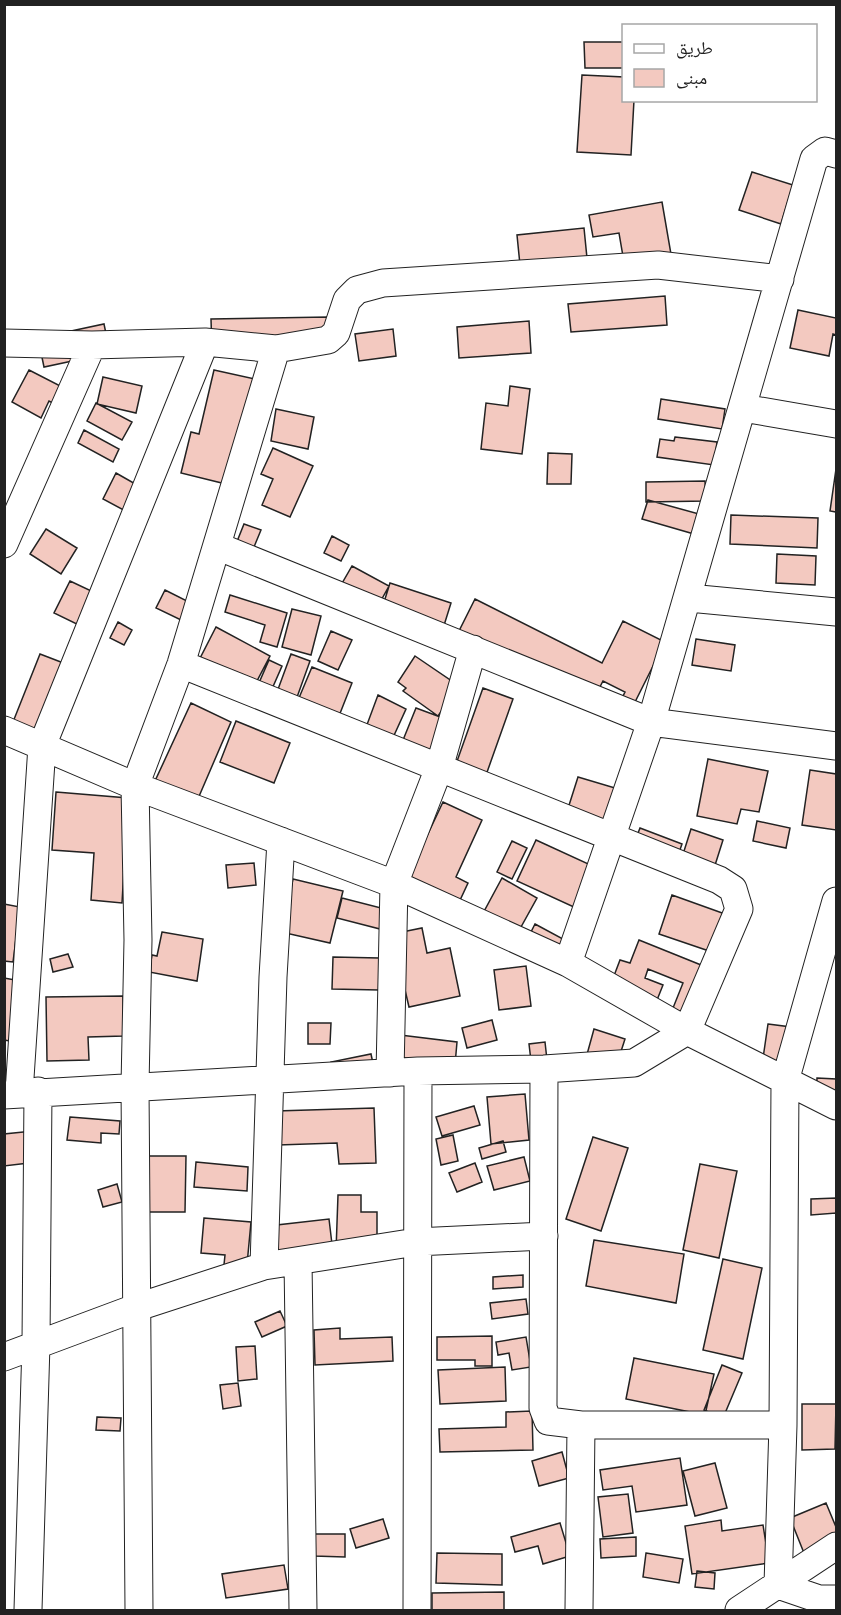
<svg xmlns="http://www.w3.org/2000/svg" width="841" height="1615" font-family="'Zilla Slab','Noto Naskh Arabic',serif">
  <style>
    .building { fill: #f3c9c0; stroke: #222; stroke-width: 1.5 }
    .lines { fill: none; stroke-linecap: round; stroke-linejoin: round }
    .street-casing { stroke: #222; stroke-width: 29 }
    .street { stroke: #fff; stroke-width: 27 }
  </style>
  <rect width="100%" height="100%" fill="#fff"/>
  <!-- building -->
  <path class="building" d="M 584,42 L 624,42 L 624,68 L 585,68 Z
    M 582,75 L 624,77 L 624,100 L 634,100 L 631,155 L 577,152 Z
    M 752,172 L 793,185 L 781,224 L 739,210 Z
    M 662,202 L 672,260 L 625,268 L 619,233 L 593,237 L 589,215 Z
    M 584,228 L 589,278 L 522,285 L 517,235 Z
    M 665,296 L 667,325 L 571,332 L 568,304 Z
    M 798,310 L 836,318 L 836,335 L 833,334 L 829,356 L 790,348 Z
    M 328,317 L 328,350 L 212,351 L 211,319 Z
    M 529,321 L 531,353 L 459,358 L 457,327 Z
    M 104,324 L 110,353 L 44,367 L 38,338 Z
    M 393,329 L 396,356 L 359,361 L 355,334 Z
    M 29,370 L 74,393 L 66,410 L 49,401 L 41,418 L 12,402 Z
    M 214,370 L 255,379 L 230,485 L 181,473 L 191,432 L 199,434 Z
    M 103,377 L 142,386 L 136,413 L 97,404 Z
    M 510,386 L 530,389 L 522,454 L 481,449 L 486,403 L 508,406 Z
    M 661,399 L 725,409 L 722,429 L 658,419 Z
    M 96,403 L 132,422 L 122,440 L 87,421 Z
    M 276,409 L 314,417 L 308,449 L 271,441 Z
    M 84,430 L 119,449 L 113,462 L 78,443 Z
    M 675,437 L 717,442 L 714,465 L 657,457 L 660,439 L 674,441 Z
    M 273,448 L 313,466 L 290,517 L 262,505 L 273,479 L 261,474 Z
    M 548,453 L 572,454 L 571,484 L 547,484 Z
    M 836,469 L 836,512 L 830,511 Z
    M 116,473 L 146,490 L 133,515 L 103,499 Z
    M 705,481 L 706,501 L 646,502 L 646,482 Z
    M 648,500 L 699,514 L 694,534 L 642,519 Z
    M 731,515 L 818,518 L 817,548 L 730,544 Z
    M 244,524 L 261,530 L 254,547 L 232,554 Z
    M 46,529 L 77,548 L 61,574 L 30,554 Z
    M 332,536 L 349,545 L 341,561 L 324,553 Z
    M 777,554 L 816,556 L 815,585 L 776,583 Z
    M 352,566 L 389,586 L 374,613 L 337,592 Z
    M 70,581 L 102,596 L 87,629 L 54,613 Z
    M 390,583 L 451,603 L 441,635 L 380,615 Z
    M 165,590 L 189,602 L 181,620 L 156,608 Z
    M 230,595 L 287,613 L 277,647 L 260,642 L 265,625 L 225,612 Z
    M 475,599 L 602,663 L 623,621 L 665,642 L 630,712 L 618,706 L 625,692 L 603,681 L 588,710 L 454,641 Z
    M 292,609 L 321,616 L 311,655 L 282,647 Z
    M 118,622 L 132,630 L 124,645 L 110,638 Z
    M 216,627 L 270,656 L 248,698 L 194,670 Z
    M 331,631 L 352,640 L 338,670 L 318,661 Z
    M 696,639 L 735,645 L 731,671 L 692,665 Z
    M 40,654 L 66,664 L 39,744 L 9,732 Z
    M 291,654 L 310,661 L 296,700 L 277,692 Z
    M 415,656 L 459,686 L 438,716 L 403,691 L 406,688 L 398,682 Z
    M 269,660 L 282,666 L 268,698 L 255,692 Z
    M 312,667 L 352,683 L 337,721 L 296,705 Z
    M 483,688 L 513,699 L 480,792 L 450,781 Z
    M 378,695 L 406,709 L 391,742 L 365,730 Z
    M 191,703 L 231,722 L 197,801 L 155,781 Z
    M 416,708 L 443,718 L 427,761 L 399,750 Z
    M 236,721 L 290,743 L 274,783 L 220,762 Z
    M 708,759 L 768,771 L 759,812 L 741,809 L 737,824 L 697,816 Z
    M 810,770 L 836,774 L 836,830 L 802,825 Z
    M 578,777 L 615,788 L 602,833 L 564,821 Z
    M 56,792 L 128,798 L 122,903 L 91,900 L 94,853 L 52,850 Z
    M 443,802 L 482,820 L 456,877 L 468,883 L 454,913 L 402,889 Z
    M 757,821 L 790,828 L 786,848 L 753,841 Z
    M 640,828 L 682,844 L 674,867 L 631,851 Z
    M 691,829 L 723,840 L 710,881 L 678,870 Z
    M 536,840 L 595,867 L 576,908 L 517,881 Z
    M 512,841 L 527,848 L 512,879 L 497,872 Z
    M 254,863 L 256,885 L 228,888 L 226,865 Z
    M 502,878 L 537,898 L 516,936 L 481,917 Z
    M 293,879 L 343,891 L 330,943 L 281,932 Z
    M 672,895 L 725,914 L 712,952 L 659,934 Z
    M 342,898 L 385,909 L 380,929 L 337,918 Z
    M 4,904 L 20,907 L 13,962 L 4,961 Z
    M 535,924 L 563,939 L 555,957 L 526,942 Z
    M 422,928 L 427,953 L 450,948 L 460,996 L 409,1007 L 392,934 Z
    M 162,932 L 203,939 L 197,981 L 149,972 L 152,955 L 157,956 Z
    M 639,940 L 711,969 L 690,1021 L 671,1013 L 683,983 L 648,969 L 645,978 L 663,985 L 657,1000 L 612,981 L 620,960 L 630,963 Z
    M 68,954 L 73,967 L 53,972 L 50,959 Z
    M 333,957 L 379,958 L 379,990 L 332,989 Z
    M 526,966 L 531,1006 L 499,1010 L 494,970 Z
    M 4,978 L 21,981 L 10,1041 L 4,1040 Z
    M 123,996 L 124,1036 L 88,1037 L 89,1060 L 47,1061 L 46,997 Z
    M 492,1020 L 497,1040 L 467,1048 L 462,1028 Z
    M 308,1023 L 331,1023 L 330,1044 L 308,1044 Z
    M 768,1024 L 791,1027 L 784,1075 L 761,1072 Z
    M 594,1029 L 625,1039 L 616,1067 L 586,1058 Z
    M 400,1035 L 457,1042 L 455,1065 L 397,1057 Z
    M 545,1042 L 547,1060 L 531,1061 L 529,1044 Z
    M 371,1054 L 375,1073 L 335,1080 L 331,1062 Z
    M 817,1078 L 836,1079 L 836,1103 L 816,1102 Z
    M 525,1094 L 529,1140 L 491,1144 L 487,1097 Z
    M 474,1106 L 480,1125 L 442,1136 L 436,1117 Z
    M 374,1108 L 376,1163 L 339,1164 L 337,1143 L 278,1145 L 276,1111 Z
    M 70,1117 L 120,1121 L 119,1134 L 101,1133 L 101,1143 L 67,1140 Z
    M 33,1131 L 37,1162 L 4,1166 L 4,1134 Z
    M 453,1135 L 458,1161 L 441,1165 L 436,1139 Z
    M 593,1137 L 628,1148 L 601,1231 L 566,1219 Z
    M 503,1141 L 506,1152 L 482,1159 L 479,1148 Z
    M 149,1156 L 186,1156 L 185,1212 L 148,1212 Z
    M 524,1157 L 530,1181 L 494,1190 L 487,1166 Z
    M 196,1162 L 248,1167 L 247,1191 L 194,1187 Z
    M 475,1163 L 482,1182 L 457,1192 L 449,1173 Z
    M 700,1164 L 737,1171 L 719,1258 L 683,1250 Z
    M 117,1184 L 122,1202 L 103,1207 L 98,1190 Z
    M 338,1195 L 361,1195 L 361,1212 L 377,1212 L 377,1252 L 336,1251 Z
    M 836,1198 L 836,1222 L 836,1213 L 811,1215 L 811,1199 Z
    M 204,1218 L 251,1222 L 245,1286 L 222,1284 L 225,1255 L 201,1253 Z
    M 329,1219 L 334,1261 L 273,1268 L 268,1226 Z
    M 594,1240 L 684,1254 L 676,1303 L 586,1286 Z
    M 723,1259 L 762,1268 L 743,1359 L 703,1350 Z
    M 523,1275 L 523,1287 L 493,1289 L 493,1277 Z
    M 526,1299 L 528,1314 L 492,1319 L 490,1303 Z
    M 280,1311 L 287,1326 L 262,1337 L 255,1322 Z
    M 340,1328 L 340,1339 L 392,1337 L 393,1361 L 315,1365 L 314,1330 Z
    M 492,1336 L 492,1366 L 475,1366 L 475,1360 L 437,1360 L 437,1337 Z
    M 526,1337 L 531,1367 L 512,1370 L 509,1353 L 498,1355 L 496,1342 Z
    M 255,1346 L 257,1379 L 238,1381 L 236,1347 Z
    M 634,1358 L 714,1374 L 705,1415 L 626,1399 Z
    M 722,1365 L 742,1373 L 723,1418 L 704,1410 Z
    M 505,1367 L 506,1401 L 440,1404 L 438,1370 Z
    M 238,1383 L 241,1406 L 223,1409 L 220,1385 Z
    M 802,1404 L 836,1404 L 835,1449 L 802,1450 Z
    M 532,1411 L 533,1450 L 440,1452 L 439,1429 L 506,1427 L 506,1412 Z
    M 97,1417 L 121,1418 L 120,1431 L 96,1430 Z
    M 562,1452 L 569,1478 L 539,1486 L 532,1461 Z
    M 680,1458 L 687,1505 L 636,1512 L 632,1486 L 603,1490 L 600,1470 Z
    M 715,1463 L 727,1508 L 695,1516 L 683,1471 Z
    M 628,1494 L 633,1533 L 603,1537 L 598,1497 Z
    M 826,1503 L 836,1527 L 836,1540 L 804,1553 L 790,1518 Z
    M 383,1519 L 389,1538 L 356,1548 L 350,1529 Z
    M 721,1520 L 722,1531 L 763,1525 L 769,1563 L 692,1574 L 685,1526 Z
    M 560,1523 L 570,1556 L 543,1564 L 538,1546 L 515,1552 L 511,1537 Z
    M 314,1534 L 345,1534 L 345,1557 L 314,1556 Z
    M 636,1537 L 636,1556 L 601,1558 L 600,1539 Z
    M 437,1553 L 502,1554 L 502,1585 L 436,1583 Z
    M 646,1553 L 683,1559 L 679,1583 L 643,1577 Z
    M 284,1565 L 288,1589 L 226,1598 L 222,1574 Z
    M 697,1571 L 715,1573 L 714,1589 L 695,1587 Z
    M 504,1592 L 504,1610 L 432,1610 L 432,1593 Z"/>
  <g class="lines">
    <!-- street casing -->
    <g class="street-casing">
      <path id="street" d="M 4,343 L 92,345 L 205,342 L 276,349 L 328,340 L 336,333 L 347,300 L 357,290 L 383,283 L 658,265 L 780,279
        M 743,408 L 836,424
        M 4,544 L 92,345
        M 217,546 L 651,722 L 836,746
        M 689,598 L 836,612
        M 4,730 L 135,786 L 394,884 L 568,963 L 687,1031 L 836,1106
        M 836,901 L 785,1081 L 783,1425 L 778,1585 L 819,1599 L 836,1599
        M 568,963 L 651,722 L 814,159 L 825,151 L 836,154
        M 544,1069 L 543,1408 L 548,1421 L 581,1425 L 783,1425
        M 390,1073 L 394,884 L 439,768 L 473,649
        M 19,1093 L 42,746 L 205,342
        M 4,1095 L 418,1071 L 544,1069 L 634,1063 L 687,1031 L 739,909 L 733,889 L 719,880 L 181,664
        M 298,1261 L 303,1610
        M 264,1266 L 273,977 L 281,841
        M 4,1357 L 138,1307 L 264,1266 L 416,1242 L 544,1236
        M 28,1610 L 36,1344 L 38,1091
        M 139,1610 L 135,1086 L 138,940 L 135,786 L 181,664 L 276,349
        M 417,1610 L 418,1071
        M 579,1610 L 581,1425
        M 739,1610 L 836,1546"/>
    </g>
    <!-- street -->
    <use href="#street" class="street"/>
  </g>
  <!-- border -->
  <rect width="841" height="1615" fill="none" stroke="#222222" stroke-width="12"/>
  <!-- legend -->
  <rect x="622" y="24" width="195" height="78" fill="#ffffff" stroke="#a7a7a7" stroke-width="1.5"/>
  <rect x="634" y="44" width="30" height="9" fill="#ffffff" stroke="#a7a7a7" stroke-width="1.5"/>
  <text x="676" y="54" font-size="18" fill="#222222">طريق</text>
  <rect x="634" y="69" width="30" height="18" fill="#f3c9c0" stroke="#a7a7a7" stroke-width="1.5"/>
  <text x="676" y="84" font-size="18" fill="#222222">مبنى</text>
</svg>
